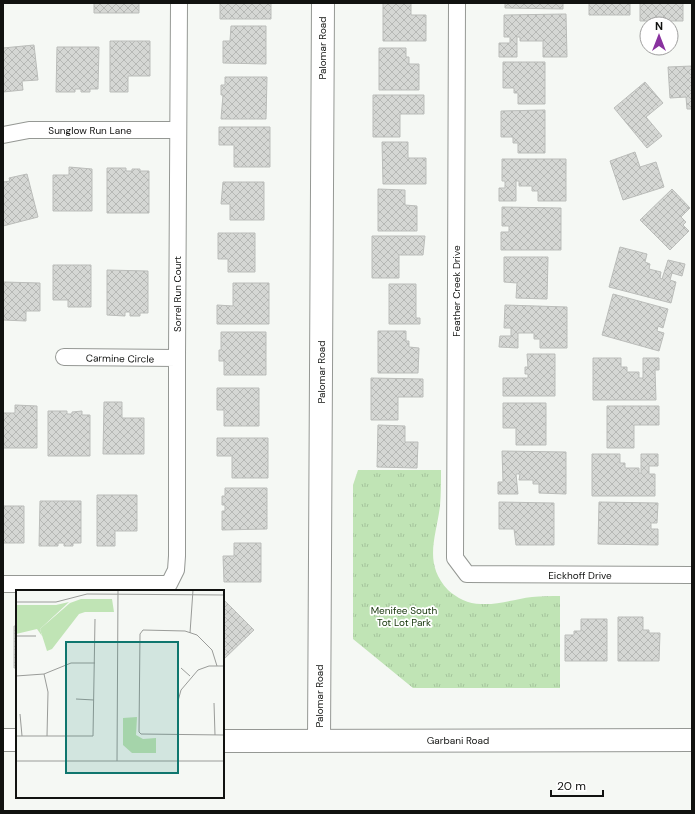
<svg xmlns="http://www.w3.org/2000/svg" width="695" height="814" font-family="'DM Sans',sans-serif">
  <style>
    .park { fill: url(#park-tufts) }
    .building { fill: url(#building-cross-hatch); stroke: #bbbdba }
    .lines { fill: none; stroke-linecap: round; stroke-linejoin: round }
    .street-casing { stroke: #959894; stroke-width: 18 }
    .secondary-casing { stroke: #959894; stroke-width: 24 }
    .street { stroke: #fff; stroke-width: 16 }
    .secondary { stroke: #fff; stroke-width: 22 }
    .labels { text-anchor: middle; stroke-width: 3.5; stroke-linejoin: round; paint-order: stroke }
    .street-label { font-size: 10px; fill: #111210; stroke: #fff }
    .park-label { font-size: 10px; fill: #133307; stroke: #fff }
    .inset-road { fill: none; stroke: #9a9c99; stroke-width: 1 }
    .view { fill: #0f766e; fill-opacity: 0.15; stroke: #0f766e; stroke-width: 2 }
    .inset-edge { fill: none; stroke: #111210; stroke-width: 2 }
  </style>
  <defs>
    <pattern id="park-tufts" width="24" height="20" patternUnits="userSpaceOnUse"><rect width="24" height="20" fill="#c0e4b5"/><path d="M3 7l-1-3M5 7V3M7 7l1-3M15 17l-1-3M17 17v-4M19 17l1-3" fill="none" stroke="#a4c39b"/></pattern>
    <pattern id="building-cross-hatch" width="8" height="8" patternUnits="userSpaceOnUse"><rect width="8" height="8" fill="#d5d7d4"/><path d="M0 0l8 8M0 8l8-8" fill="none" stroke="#b6b8b5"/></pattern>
  </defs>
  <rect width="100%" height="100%" fill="#f5f8f4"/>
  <!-- park -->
  <path class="park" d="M 358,470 L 441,470 C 441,482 441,494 440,506 C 436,538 423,563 448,590 C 457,598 468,604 481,604 C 498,605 515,599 532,597 C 541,596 550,596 560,596 L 560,688 L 413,688 L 353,639 L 353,485 Z"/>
  <!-- building -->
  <path class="building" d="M 94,3 L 139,3 L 139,13 L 94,13 Z
    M 220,3 L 271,3 L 271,19 L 220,19 Z
    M 383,3 L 411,3 L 411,15 L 426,15 L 426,41 L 383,41 Z
    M 505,3 L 563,3 L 563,9 L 505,8 Z
    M 589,3 L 630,3 L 630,15 L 589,15 Z
    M 640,3 L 683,3 L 683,21 L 640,21 Z
    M 566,14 L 567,57 L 543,57 L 543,41 L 520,41 L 520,37 L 517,37 L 517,57 L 499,57 L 499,43 L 510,43 L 510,37 L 504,37 L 504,15 Z
    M 231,26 L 266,26 L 266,64 L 223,63 L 223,41 L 230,41 Z
    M 110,41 L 150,41 L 150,76 L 128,76 L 128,92 L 110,92 Z
    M 34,45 L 38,80 L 22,81 L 23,90 L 3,92 L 3,48 Z
    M 57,47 L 99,47 L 98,89 L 90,89 L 90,92 L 81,92 L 81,89 L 75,89 L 75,92 L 56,92 Z
    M 379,48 L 406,48 L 406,57 L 409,57 L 409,64 L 419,64 L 419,90 L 379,90 Z
    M 503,62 L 545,62 L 545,104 L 518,104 L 518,93 L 514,93 L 514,88 L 503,88 Z
    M 692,66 L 692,109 L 687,109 L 686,97 L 670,98 L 668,67 Z
    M 225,77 L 267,77 L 266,119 L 221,119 L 223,95 L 221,95 L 221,85 L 225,85 Z
    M 645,82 L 663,103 L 646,117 L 662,136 L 647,148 L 614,108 Z
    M 373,95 L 424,95 L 424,114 L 400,114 L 400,137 L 373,137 Z
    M 545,110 L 545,153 L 518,153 L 518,143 L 513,143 L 513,137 L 501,137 L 501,111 Z
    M 219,127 L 270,127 L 270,167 L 234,167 L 234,145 L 219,145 Z
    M 382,142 L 408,142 L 408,158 L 426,158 L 426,184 L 383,184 Z
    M 635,152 L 640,167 L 656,162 L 664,187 L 623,200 L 610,161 Z
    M 502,159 L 566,159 L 566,201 L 538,201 L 538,191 L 532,191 L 532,186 L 519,186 L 519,181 L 516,181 L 516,201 L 499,201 L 499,188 L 505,188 L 505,181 L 502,181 Z
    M 69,167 L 92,169 L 92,211 L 53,211 L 53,175 L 69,175 Z
    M 107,168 L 126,168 L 126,171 L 132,171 L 132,169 L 140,169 L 140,171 L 149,171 L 149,213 L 107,213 Z
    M 27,174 L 38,217 L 3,226 L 3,180 L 4,182 L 10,181 L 9,178 Z
    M 223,182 L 264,182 L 264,220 L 230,220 L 230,204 L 221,204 Z
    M 378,189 L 405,190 L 405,205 L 417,206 L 417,231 L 378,231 Z
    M 672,189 L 690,208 L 681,217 L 686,222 L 683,225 L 689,231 L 670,250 L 640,220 Z
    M 502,207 L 561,208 L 561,250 L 501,250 L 501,232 L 509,232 L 509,226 L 502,226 Z
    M 218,233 L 255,233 L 255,272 L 228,272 L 228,259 L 218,259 Z
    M 372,236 L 425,236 L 423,255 L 399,255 L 399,278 L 372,278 Z
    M 620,247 L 647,254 L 645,262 L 650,264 L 649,269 L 661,272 L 660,278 L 662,279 L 668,260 L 685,264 L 682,276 L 672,273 L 670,280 L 676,282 L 671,303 L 609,287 Z
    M 504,257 L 548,257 L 547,299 L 516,298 L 517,283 L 504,282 Z
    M 53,265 L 91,265 L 91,307 L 68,307 L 68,300 L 53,300 Z
    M 107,270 L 148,271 L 148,313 L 140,313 L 140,316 L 130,316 L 130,312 L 125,312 L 125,316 L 107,315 Z
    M 3,282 L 40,283 L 40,311 L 26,311 L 26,321 L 3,320 Z
    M 233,283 L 269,283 L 269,324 L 217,324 L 217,305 L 233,306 Z
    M 389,284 L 416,284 L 416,318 L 420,318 L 420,324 L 389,324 Z
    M 613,294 L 668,309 L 663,328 L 658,326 L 657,331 L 664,333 L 659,351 L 602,335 Z
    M 505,305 L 567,307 L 567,348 L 540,348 L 540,339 L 534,339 L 534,333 L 518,333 L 518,348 L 499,347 L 500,336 L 511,336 L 511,328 L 504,328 Z
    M 378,331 L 406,331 L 406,341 L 409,341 L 409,347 L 419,348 L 418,373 L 378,373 Z
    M 221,332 L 266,332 L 266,375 L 224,375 L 224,361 L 219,361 L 219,350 L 221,350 Z
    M 527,354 L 555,354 L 555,396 L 503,396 L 503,378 L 528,378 L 528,374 L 525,374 L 525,367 L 528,367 Z
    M 593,358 L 621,358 L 621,367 L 627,367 L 627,372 L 639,372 L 639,378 L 643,378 L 643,358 L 659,358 L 659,370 L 655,370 L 656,400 L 593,400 Z
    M 371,378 L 423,379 L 423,397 L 398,397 L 398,420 L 371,420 Z
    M 217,388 L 259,388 L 259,426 L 224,426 L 224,410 L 217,410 Z
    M 104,402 L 122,402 L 122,418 L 144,418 L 144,454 L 103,454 Z
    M 503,403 L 546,403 L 546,445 L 516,445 L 516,428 L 503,428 Z
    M 15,405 L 37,406 L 37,448 L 3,448 L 3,413 L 15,413 Z
    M 607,406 L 659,406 L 659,425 L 634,425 L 634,448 L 607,448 Z
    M 48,411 L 67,411 L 67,414 L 72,414 L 72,412 L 82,411 L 82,415 L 90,415 L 90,456 L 48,456 Z
    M 378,425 L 405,426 L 405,442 L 418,442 L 417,468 L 377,467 Z
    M 217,438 L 268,438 L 268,478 L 232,478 L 232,456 L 217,456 Z
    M 502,451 L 566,452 L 566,494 L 539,493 L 539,484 L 533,484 L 533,480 L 519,480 L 520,474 L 516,474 L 518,494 L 498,494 L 498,482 L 503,482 Z
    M 592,454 L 620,454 L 620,463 L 625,463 L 625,468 L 639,468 L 639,473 L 641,473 L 641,454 L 658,454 L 658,466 L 649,466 L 649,474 L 655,474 L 655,496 L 592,496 Z
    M 225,488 L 267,488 L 267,529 L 222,530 L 222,511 L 225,511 L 225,505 L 222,505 L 222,496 L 225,496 Z
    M 97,495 L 137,495 L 137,531 L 115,531 L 115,546 L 97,546 Z
    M 40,501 L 81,501 L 81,543 L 73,543 L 73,546 L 64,546 L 64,543 L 58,543 L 58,546 L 39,546 Z
    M 499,502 L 554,503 L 554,545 L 516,545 L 514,529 L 499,529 Z
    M 599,502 L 658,503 L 657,523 L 651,523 L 651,529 L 658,529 L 658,545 L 598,544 Z
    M 3,506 L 24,506 L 24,543 L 3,543 Z
    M 234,543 L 261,543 L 261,582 L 224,582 L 223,556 L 234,556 Z
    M 224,600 L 254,630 L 224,659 L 223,601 Z
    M 618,617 L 643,617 L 643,630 L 649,630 L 649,633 L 660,633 L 659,661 L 618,661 Z
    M 581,619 L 607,619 L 607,661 L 565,661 L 565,635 L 574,635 L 574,631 L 581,631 Z
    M 14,626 L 17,626 L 17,668 L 14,668 Z"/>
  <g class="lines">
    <!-- street casing -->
    <g class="street-casing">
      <path id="street" d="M 457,3 L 455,558 L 467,574 L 692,575
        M 3,135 L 29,130 L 178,130
        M 64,357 L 177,358
        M 3,584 L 169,584 L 176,570 L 177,556 L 177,358 L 179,3"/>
    </g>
    <!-- secondary casing -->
    <g class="secondary-casing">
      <path id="secondary" d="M 3,740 L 17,740
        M 223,741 L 692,740
        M 319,741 L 323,3"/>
    </g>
    <!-- street -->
    <use href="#street" class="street"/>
    <!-- secondary -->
    <use href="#secondary" class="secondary"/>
  </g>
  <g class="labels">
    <!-- street labels -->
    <g class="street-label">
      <text transform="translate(322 48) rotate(-90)" y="4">Palomar Road</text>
      <text x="90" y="134">Sunglow Run Lane</text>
      <text transform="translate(456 291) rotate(-90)" y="4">Feather Creek Drive</text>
      <text transform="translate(177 294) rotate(-90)" y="4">Sorrel Run Court</text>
      <text transform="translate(120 358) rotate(1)" y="4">Carmine Circle</text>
      <text transform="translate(321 372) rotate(-90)" y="4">Palomar Road</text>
      <text x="580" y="579">Eickhoff Drive</text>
      <text transform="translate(319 696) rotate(-90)" y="4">Palomar Road</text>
      <text x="458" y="744">Garbani Road</text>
    </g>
    <!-- park labels -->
    <g class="park-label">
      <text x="404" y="614">Menifee South<tspan x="404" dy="12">Tot Lot Park</tspan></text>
    </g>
  </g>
  <!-- overview -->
  <g transform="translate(16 590)">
    <rect width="208" height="208" fill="#f5f8f4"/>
    <path d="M 65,9 L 96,9 L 98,22 L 69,22 L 63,24 L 36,59 L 31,61 L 24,39 L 54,13 Z" fill="#c0e4b5"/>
    <path d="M 53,12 L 24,39 L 26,46 L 21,39 L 0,44 L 0,15 L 40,15 ZM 121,127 L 120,145 L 127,149 L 140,148 L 140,163 L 116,163 L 107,155 L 107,128 Z" fill="#c0e4b5"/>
    <path class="inset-road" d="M 0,12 L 40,12 L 71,4 L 208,5M 174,43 L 177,0M 0,46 L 20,46M 201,76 L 196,60 L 181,45 L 169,41 L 127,40 L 124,44 L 123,142 L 125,144 L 208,145M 165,78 L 174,86M 28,84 L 32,102 L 31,146M 0,86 L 28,84 L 55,73 L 79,73M 60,109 L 78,110M 198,113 L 199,145M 4,124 L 6,146M 0,146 L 77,146 L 79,29M 0,171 L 208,171M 101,171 L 102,0M 162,171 L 162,111 L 165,100 L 182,80 L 193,76 L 208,76"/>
    <path class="view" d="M 50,52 L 162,52 L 162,183 L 50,183 Z"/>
    <rect width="208" height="208" class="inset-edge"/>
  </g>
  <!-- border -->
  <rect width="695" height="814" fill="none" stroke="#111210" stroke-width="8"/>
  <!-- north arrow -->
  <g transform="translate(659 36)"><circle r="19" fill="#ffffff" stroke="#a0a09f"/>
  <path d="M0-3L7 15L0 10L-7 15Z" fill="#89329f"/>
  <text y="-6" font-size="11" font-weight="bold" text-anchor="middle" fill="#111210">N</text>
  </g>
  <!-- scale -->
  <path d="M551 790v6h52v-6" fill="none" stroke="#111210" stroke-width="2"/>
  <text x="557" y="790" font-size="12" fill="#111210" stroke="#ffffff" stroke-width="3" paint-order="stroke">20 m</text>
</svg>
